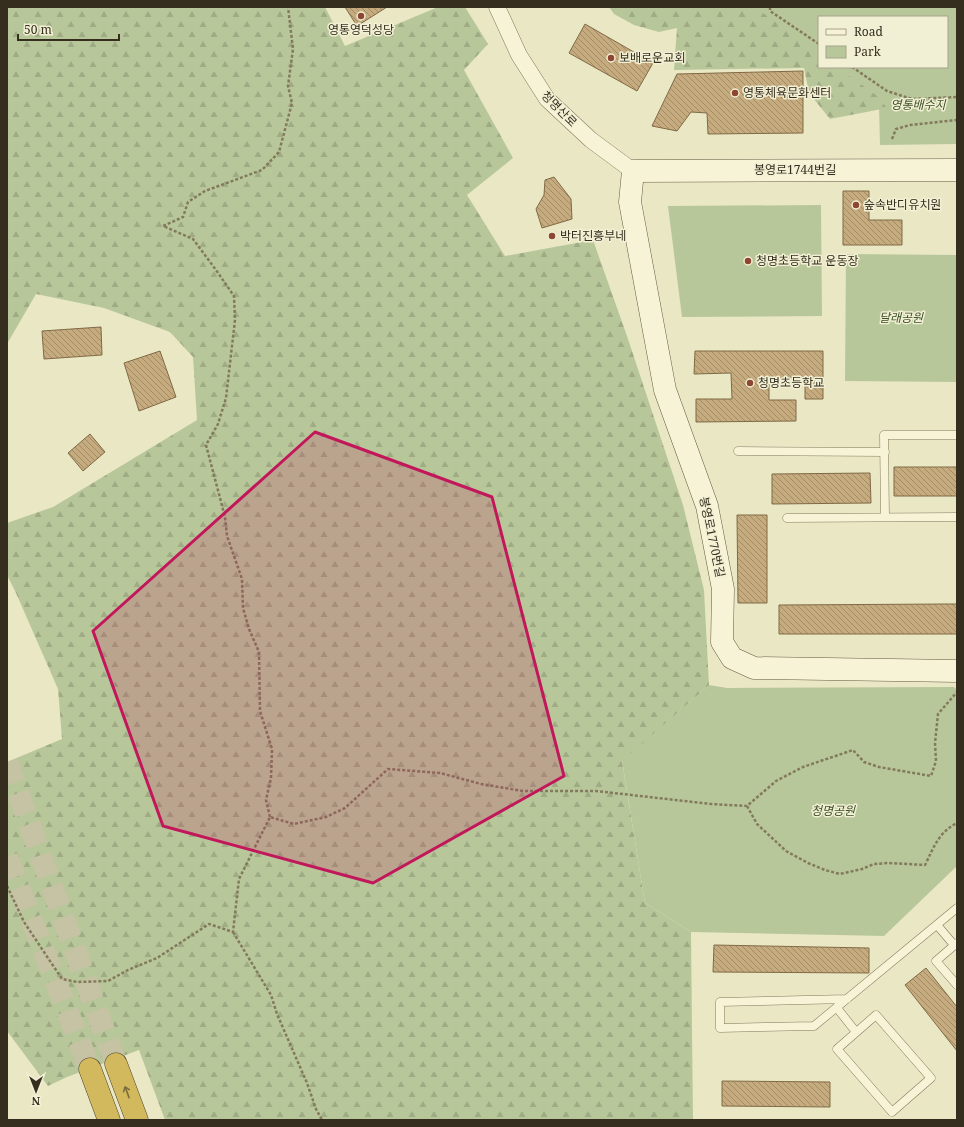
<svg xmlns="http://www.w3.org/2000/svg" width="964" height="1127" font-family="'Noto Serif','Noto Sans KR',serif">
  <style>
    .green { fill: #b8c79a }
    .forest { fill: url(#forest-firs) }
    .building { fill: url(#building-back-hatch); stroke: #806a45 }
    .lines { fill: none; stroke-linecap: round; stroke-linejoin: round }
    .highway-tunnel { stroke: #c6c2a4; stroke-width: 22; stroke-dasharray: 22 11; stroke-linecap: butt }
    .lane-casing { stroke: #837a5d; stroke-width: 9 }
    .street-casing { stroke: #837a5d; stroke-width: 17 }
    .secondary-casing { stroke: #655b40; stroke-width: 23 }
    .highway-casing { stroke: #514731; stroke-width: 23 }
    .path { stroke: #837a5d; stroke-width: 2.5; stroke-dasharray: 3 2; stroke-linecap: butt }
    .lane { stroke: #f6f3d7; stroke-width: 8 }
    .street { stroke: #f6f3d7; stroke-width: 16 }
    .secondary { stroke: #f6f3d7; stroke-width: 22 }
    .highway { stroke: #d2b95d; stroke-width: 22 }
    .oneway { stroke: #7c6d3b }
    .marked { fill: #c2185b; fill-opacity: 0.2; stroke: #c2185b; stroke-width: 3; stroke-linejoin: round }
    .poi-dot { fill: #8d4632; stroke: #f2f0d4; stroke-width: 1.5 }
    .labels { text-anchor: middle; stroke-width: 3; stroke-linejoin: round; paint-order: stroke }
    .poi-label { font-size: 12px; fill: #352e1f; stroke: #f2f0d4; text-anchor: start }
    .park-label { font-size: 12px; font-style: italic; fill: #3c4f28; stroke: #f2f0d4 }
    .street-label { font-size: 12px; fill: #352e1f; stroke: #f2f0d4 }
  </style>
  <defs>
    <pattern id="forest-firs" width="22" height="20" patternUnits="userSpaceOnUse"><rect width="22" height="20" fill="#b8c79a"/><path d="M5 1l3.5 6h-7zM16 11l3.5 6h-7z" fill="#9fab84"/></pattern>
    <pattern id="building-back-hatch" width="6" height="6" patternUnits="userSpaceOnUse"><rect width="6" height="6" fill="#c5ab7e"/><path d="M-1 5l2 2M0 0l6 6M5-1l2 2" fill="none" stroke="#a18c67"/></pattern>
  </defs>
  <rect width="100%" height="100%" fill="#eae7c5"/>
  <!-- green -->
  <path class="green" d="M 760,7 L 957,7 L 957,144 L 880,145 L 879,105 L 826,67 L 947,67 L 947,17 L 819,17 L 819,62 L 758,17 Z
    M 821,205 L 822,316 L 682,317 L 668,206 Z
    M 846,254 L 957,255 L 957,382 L 845,381 Z
    M 709,685 L 727,688 L 954,687 L 957,690 L 957,866 L 884,936 L 691,932 L 645,903 L 622,760 Z"/>
  <!-- forest -->
  <path class="forest" d="M 7,7 L 325,7 L 345,46 L 438,7 L 465,7 L 488,44 L 464,70 L 513,158 L 467,195 L 505,256 L 593,240 L 627,336 L 683,505 L 704,590 L 709,685 L 622,761 L 645,903 L 691,932 L 693,1120 L 165,1120 L 139,1050 L 67,1077 L 48,1086 L 7,1031 L 7,762 L 62,739 L 58,689 L 16,593 L 7,575 L 7,523 L 53,507 L 197,420 L 193,357 L 170,332 L 104,308 L 36,294 L 7,344 Z
    M 609,7 L 763,7 L 763,13 L 819,54 L 819,67 L 837,67 L 876,95 L 887,108 L 830,119 L 809,93 L 804,68 L 674,70 L 677,28 L 659,32 L 634,25 L 614,14 Z"/>
  <!-- building -->
  <path class="building" d="M 345,7 L 387,7 L 357,26 Z
    M 585,24 L 653,63 L 637,91 L 569,53 Z
    M 803,71 L 803,133 L 708,134 L 707,113 L 691,112 L 677,131 L 652,126 L 677,74 Z
    M 554,177 L 571,199 L 572,219 L 542,228 L 536,209 L 544,195 L 545,180 Z
    M 843,191 L 869,191 L 869,220 L 902,220 L 902,245 L 843,245 Z
    M 101,327 L 102,355 L 44,359 L 42,331 Z
    M 160,351 L 176,397 L 139,411 L 124,363 Z
    M 695,351 L 823,351 L 823,399 L 805,399 L 805,378 L 769,378 L 769,400 L 796,400 L 796,421 L 696,422 L 696,399 L 732,399 L 731,373 L 694,374 Z
    M 90,434 L 105,452 L 83,471 L 68,453 Z
    M 894,467 L 957,467 L 957,496 L 894,496 Z
    M 870,473 L 871,503 L 772,504 L 772,474 Z
    M 737,515 L 767,515 L 767,603 L 738,603 Z
    M 945,604 L 957,604 L 957,634 L 779,634 L 779,605 Z
    M 714,945 L 869,948 L 869,973 L 713,972 Z
    M 926,968 L 957,1007 L 957,1051 L 905,985 Z
    M 722,1081 L 830,1082 L 830,1107 L 722,1106 Z"/>
  <g class="lines">
    <!-- highway-tunnel -->
    <path class="highway-tunnel" d="M 7,762 L 116,1064
      M 7,857 L 90,1069"/>
    <!-- lane casing -->
    <g class="lane-casing">
      <path id="lane" d="M 738,451 L 885,452
        M 885,517 L 884,435 L 957,435
        M 787,518 L 957,517
        M 937,925 L 954,945
        M 957,943 L 936,961 L 957,985
        M 847,999 L 720,1002 L 720,1028 L 814,1026 L 957,908
        M 837,1008 L 856,1032
        M 876,1015 L 931,1078 L 892,1112 L 837,1049 Z"/>
    </g>
    <!-- street casing -->
    <g class="street-casing">
      <path id="street" d="M 497,7 L 519,55 L 547,99 L 591,140 L 633,171"/>
    </g>
    <!-- secondary casing -->
    <g class="secondary-casing">
      <path id="secondary" d="M 957,170 L 633,171 L 630,202 L 665,390 L 707,506 L 723,589 L 722,642 L 732,658 L 754,668 L 957,671"/>
    </g>
    <!-- highway casing -->
    <g class="highway-casing">
      <path id="highway" d="M 116,1064 L 137,1120
        M 90,1069 L 109,1120"/>
    </g>
    <!-- path -->
    <path class="path" d="M 770,7 L 770,11 L 819,44
      M 852,67 L 887,91 L 912,99 L 957,97
      M 892,139 L 896,129 L 910,125 L 957,120
      M 747,806 L 757,824 L 786,851 L 808,863 L 825,870 L 840,874 L 862,869 L 874,864 L 889,863 L 925,865 C 934,847 938,833 957,823
      M 270,817 L 266,800 L 271,778 L 272,749 L 260,711 L 259,652 L 249,629 L 243,608 L 242,579 L 227,536 L 225,517 L 206,445 L 218,424 L 226,398 L 235,320 L 234,296 L 216,270 L 193,239 L 163,226 L 183,217 L 188,202 L 205,191 L 262,170 L 279,152 L 292,103 L 288,86 L 293,49 L 288,7
      M 7,886 L 24,922 L 62,979 L 77,982 L 108,981 L 128,970 L 157,958 L 209,924 L 233,932 L 239,879 L 270,817 L 294,824 L 326,817 L 345,808 L 388,769 L 440,773 L 481,784 L 523,791 L 596,791 L 711,804 L 747,806 L 776,781 L 803,767 L 853,750 L 864,762 L 879,767 L 931,776 L 936,761 L 935,743 L 938,714 L 957,692
      M 233,932 L 271,995 L 277,1014 L 307,1083 L 316,1109 L 322,1120"/>
    <!-- lane -->
    <use href="#lane" class="lane"/>
    <!-- street -->
    <use href="#street" class="street"/>
    <!-- secondary -->
    <use href="#secondary" class="secondary"/>
    <!-- highway -->
    <use href="#highway" class="highway"/>
  </g>
  <!-- one-way arrows -->
  <defs><path id="oneway-shaft" d="M-6 0H5M1.5-3L5.5 0L1.5 3" fill="none" stroke-width="1.6" stroke-linecap="round" stroke-linejoin="round"/></defs>
  <use class="oneway" href="#oneway-shaft" transform="translate(127 1092) rotate(-110)"/>
  <!-- marked area -->
  <path class="marked" d="M 315,432 L 492,497 L 564,776 L 373,883 L 163,826 L 93,631 Z"/>
  <!-- markers -->
  <g class="poi-dot">
    <circle cx="361" cy="16" r="4"/>
    <circle cx="611" cy="58" r="4"/>
    <circle cx="735" cy="93" r="4"/>
    <circle cx="856" cy="205" r="4"/>
    <circle cx="552" cy="236" r="4"/>
    <circle cx="748" cy="261" r="4"/>
    <circle cx="750" cy="383" r="4"/>
  </g>
  <g class="labels">
    <!-- poi labels -->
    <g class="poi-label">
      <text x="361" y="34" text-anchor="middle">영통영덕성당</text>
      <text x="619" y="62">보배로운교회</text>
      <text x="743" y="97">영통체육문화센터</text>
      <text x="864" y="209">숲속반디유치원</text>
      <text x="560" y="240">박터진흥부네</text>
      <text x="756" y="265">청명초등학교 운동장</text>
      <text x="758" y="387">청명초등학교</text>
    </g>
    <!-- park labels -->
    <g class="park-label">
      <text x="918" y="109">영통배수지</text>
      <text x="901" y="322">달래공원</text>
      <text x="833" y="815">청명공원</text>
    </g>
    <!-- street labels -->
    <g class="street-label">
      <text transform="translate(559 109) rotate(45)" y="4">청명산로</text>
      <text x="795" y="174">봉영로1744번길</text>
      <text transform="translate(712 537) rotate(78)" y="4">봉영로1770번길</text>
    </g>
  </g>
  <!-- border -->
  <rect width="964" height="1127" fill="none" stroke="#352e1f" stroke-width="16"/>
  <!-- legend -->
  <rect x="818" y="16" width="130" height="52" fill="#f2f0d4" stroke="#a6a28c"/>
  <rect x="826" y="29" width="20" height="6" fill="#f6f3d7" stroke="#a6a28c"/>
  <text x="854" y="36" font-size="12" fill="#352e1f">Road</text>
  <rect x="826" y="46" width="20" height="12" fill="#b8c79a" stroke="#a6a28c"/>
  <text x="854" y="56" font-size="12" fill="#352e1f">Park</text>
  <!-- north arrow -->
  <g transform="translate(36 1091) rotate(180)" stroke="#f2f0d4" stroke-width="3" paint-order="stroke">
  <path d="M0-3L7 15L0 10L-7 15Z" fill="#352e1f"/>
  <text y="-6" font-size="11" font-weight="bold" text-anchor="middle" fill="#352e1f">N</text>
  </g>
  <!-- scale -->
  <path d="M18 34v6h101v-6" fill="none" stroke="#352e1f" stroke-width="2"/>
  <text x="24" y="34" font-size="12" fill="#352e1f" stroke="#f2f0d4" stroke-width="3" paint-order="stroke">50 m</text>
</svg>
